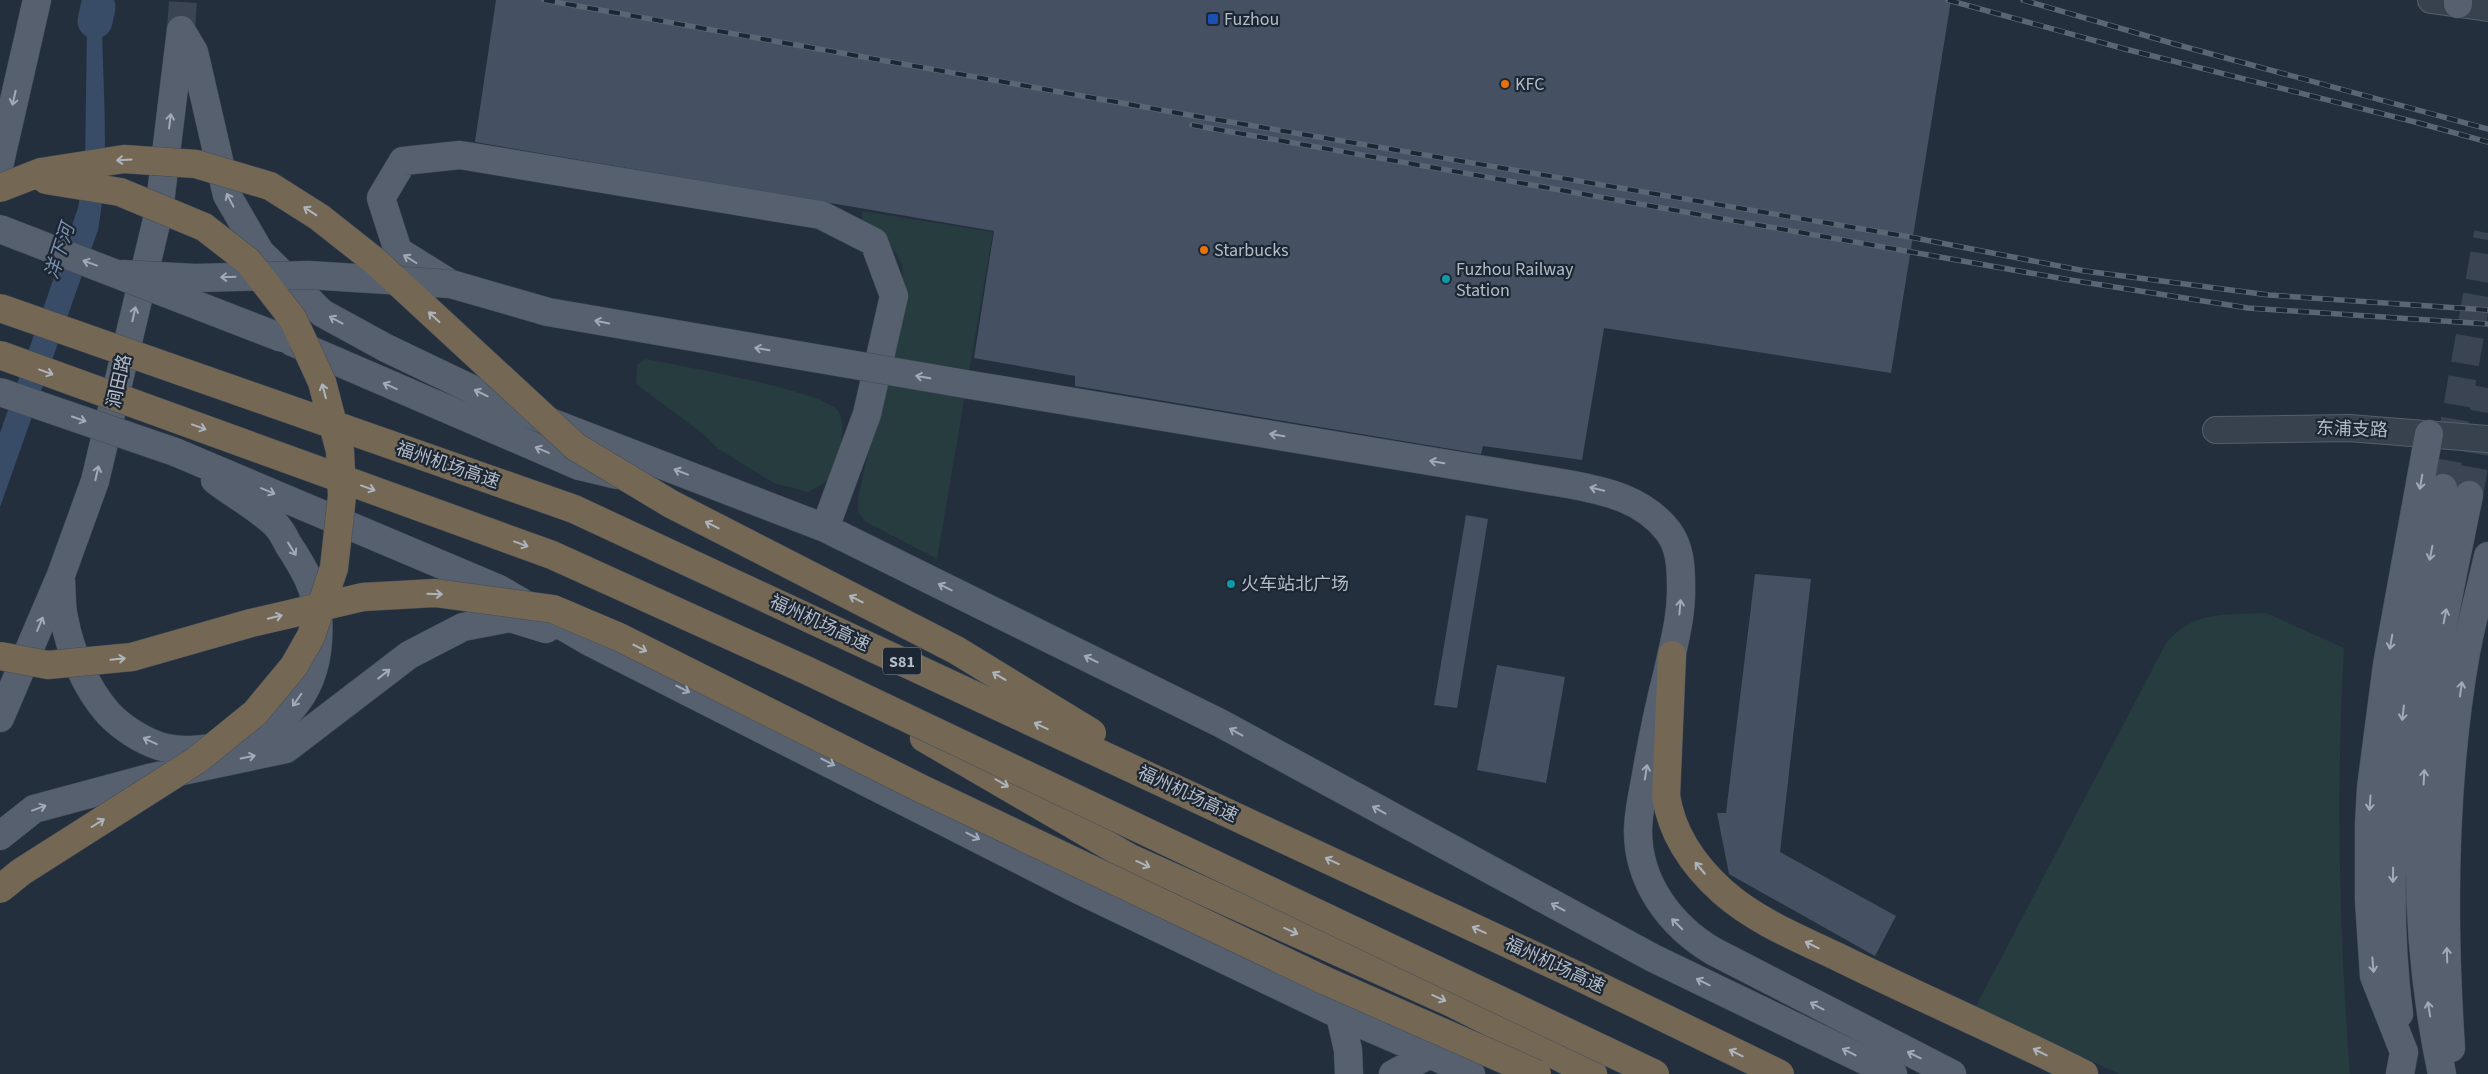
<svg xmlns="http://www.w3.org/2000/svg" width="2488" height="1074" font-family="'Source Sans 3','Noto Sans SC',sans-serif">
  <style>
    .green { fill: #263c3f }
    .water { fill: #394c67 }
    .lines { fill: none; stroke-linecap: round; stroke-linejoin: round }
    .river { stroke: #394c67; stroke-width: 35 }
    .building { fill: #455162 }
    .major-tunnel { stroke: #3a4453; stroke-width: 28; stroke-dasharray: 28 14; stroke-linecap: butt }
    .minor-casing { stroke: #565f6c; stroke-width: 28 }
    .major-casing { stroke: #414a57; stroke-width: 29 }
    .highway-casing { stroke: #434c59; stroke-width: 29 }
    .minor { stroke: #38414e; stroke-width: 26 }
    .major { stroke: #56606e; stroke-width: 28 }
    .highway { stroke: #746855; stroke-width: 28 }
    .rail-casing { stroke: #5a6575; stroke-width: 5.5 }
    .rail { stroke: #1d2633; stroke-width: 4; stroke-dasharray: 11; stroke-linecap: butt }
    .major-bridge-casing { stroke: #414a57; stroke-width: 29; stroke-linecap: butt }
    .highway-bridge-casing { stroke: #434c59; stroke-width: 29; stroke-linecap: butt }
    .major-bridge { stroke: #56606e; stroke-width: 28 }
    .highway-bridge { stroke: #746855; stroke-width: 28 }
    .oneway { stroke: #a1aab7 }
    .oneway2 { stroke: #aeb4bd }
    .transit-dot { fill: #1a4fb4; stroke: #1d2633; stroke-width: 2 }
    .food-dot { fill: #e8710a; stroke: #1d2633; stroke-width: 2 }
    .culture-dot { fill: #0f9aa8; stroke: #1d2633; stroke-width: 2 }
    .labels { text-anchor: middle; stroke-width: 4.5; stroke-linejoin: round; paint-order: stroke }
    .shield { fill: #1d2633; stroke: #878f9c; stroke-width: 1 }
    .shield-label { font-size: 16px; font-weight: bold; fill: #b4bcc9 }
    .poi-label { font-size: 18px; fill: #b4bcc9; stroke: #1d2633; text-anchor: start }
    .street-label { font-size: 18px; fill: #b4bcc9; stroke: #1d2633 }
    .water-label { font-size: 19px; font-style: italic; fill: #7c92b1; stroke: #1d2633 }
  </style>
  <rect width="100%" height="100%" fill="#242f3e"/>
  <!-- green -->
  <path class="green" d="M 862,211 L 993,232 L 937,559 L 866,522 L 858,512 L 858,498 L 904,293 L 902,265 L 893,248 L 862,219 Z
    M 645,359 C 675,365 828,391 839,412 C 844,421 842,436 841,446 C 839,474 832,480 808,492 L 774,483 L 717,448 L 702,433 L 636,384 L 637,365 Z
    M 2266,613 L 2344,648 C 2336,790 2339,933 2350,1074 L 2119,1074 L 1976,1006 L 2166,643 C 2194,610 2226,615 2266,613 Z"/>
  <!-- water -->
  <path class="water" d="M 95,21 L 102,27 C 103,94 110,163 98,230 L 0,507 L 0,433 L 78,208 L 85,168 L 87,26 Z"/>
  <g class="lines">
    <!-- river -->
    <path class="river" d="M 95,21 L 98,7"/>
  </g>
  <!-- building -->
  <path class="building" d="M 496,0 L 1951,0 L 1891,373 L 1604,328 L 1582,460 L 1483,446 L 1481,454 L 1075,386 L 1075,376 L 974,358 L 994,231 L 475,142 Z
    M 1466,515 L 1488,519 L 1457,708 L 1434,705 Z
    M 1755,574 L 1811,579 L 1780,852 L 1896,916 L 1875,956 L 1729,874 L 1717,813 L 1726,813 Z
    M 1497,665 L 1565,677 L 1546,783 L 1477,770 Z"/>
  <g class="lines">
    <!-- major-tunnel -->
    <path class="major-tunnel" d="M 181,30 L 183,0
      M 2443,488 L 2488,233
      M 2469,495 L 2488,388"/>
    <!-- minor casing -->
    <g class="minor-casing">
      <path id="minor" d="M 2431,0 L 2488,8
        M 2216,430 L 2349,428 L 2488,439"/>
    </g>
    <!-- major casing -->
    <g class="major-casing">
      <path id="major" d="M 2458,4 L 2458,0
        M 181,30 L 194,52 L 227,195 L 260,252 L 322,313 L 386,348 L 501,403 L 825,528 L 1220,723 L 1653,958 L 1893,1074
        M 0,162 L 37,0
        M 451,284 L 398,251 L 381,198 L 403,161 L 460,155 L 821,215 L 874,242 L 894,296 L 867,414 L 825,528
        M 292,342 L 579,466 L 617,475
        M 971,385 L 1568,484 C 1606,491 1643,499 1668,531 C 1680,547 1681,566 1681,585 C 1682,615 1674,643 1668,671 C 1659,706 1652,740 1646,775 C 1643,793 1638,813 1638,831 C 1638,883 1671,926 1713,951 L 1952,1074
        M 175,452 L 499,589 L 588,641 L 1077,889 L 1340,1015 L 1430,1054 L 1471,1074
        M 61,581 C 62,593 61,606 64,618 C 70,651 86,688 108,713 C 121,727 141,740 159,746 C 201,759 271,738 297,702 C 315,678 320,646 318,616 C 316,588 303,567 288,544 C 285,538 281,530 276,525 C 259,508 234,495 215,480
        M 0,718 L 61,575 L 95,481 L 159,211 L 181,30
        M 0,836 L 34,809 L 149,778 L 286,749 L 409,655 L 463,627 L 510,618 L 546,629
        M 2399,1014 C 2376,837 2410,661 2443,488
        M 1340,1015 L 1348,1050 L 1349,1074
        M 2451,1048 C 2442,916 2443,782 2466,652 C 2472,620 2481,588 2488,556
        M 1393,1074 L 1430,1054
        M 2400,1074 L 2404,1052 L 2374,976 L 2369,900 L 2369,825 L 2371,788 L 2387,665 L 2429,434
        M 2442,1074 C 2414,943 2414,806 2434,674 C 2444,614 2457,554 2469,495"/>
    </g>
    <!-- highway casing -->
    <g class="highway-casing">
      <path id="highway" d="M 1672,655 L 1666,796 C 1672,835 1694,866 1723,892 C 1756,921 1798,938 1838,957 C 1919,997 2003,1033 2084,1074
        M 924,738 L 1130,858 L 1452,1003 L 1593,1074"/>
    </g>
    <!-- minor -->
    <use href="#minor" class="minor"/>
    <!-- major -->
    <use href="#major" class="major"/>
    <!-- highway -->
    <use href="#highway" class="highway"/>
    <!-- rail casing -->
    <g class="rail-casing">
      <path id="rail" d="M 544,0 L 1189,115 L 1910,237 L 2085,271 L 2269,295 L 2488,310
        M 1948,0 L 2125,49 L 2415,122 L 2488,142
        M 2023,0 L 2178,45 L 2488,129
        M 1192,125 L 2070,280 L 2248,308 L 2488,324"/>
    </g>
    <!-- rail -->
    <use href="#rail" class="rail"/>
    <!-- major-bridge casing -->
    <g class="major-bridge-casing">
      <path id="major-bridge" d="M 0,229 L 282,338
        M 121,274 L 195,278 L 308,275 L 451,284 L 548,312 L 971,385
        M 0,392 L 175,452"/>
    </g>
    <!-- highway-bridge casing -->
    <g class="highway-bridge-casing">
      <path id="highway-bridge" d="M 0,188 L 41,172 L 124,159 L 196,164 L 270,186 L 319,217 L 376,262 L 576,447 L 671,504 L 956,650 L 1092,733
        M 0,308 L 574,509 L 1582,978 L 1780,1074
        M 0,355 L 552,555 L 808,671 L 1655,1074
        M 0,656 L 48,665 L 132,657 L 251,623 L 363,597 L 435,593 L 553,609 L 619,637 L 922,789 L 1326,981 L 1537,1074
        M 0,889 L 21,872 L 197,760 L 255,713 L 294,666 L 311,636 L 334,568 L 342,496 L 340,451 L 322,382 L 293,319 L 248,261 L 204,227 L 120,192 L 46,180"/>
    </g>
    <!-- major-bridge -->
    <use href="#major-bridge" class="major-bridge"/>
    <!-- highway-bridge -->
    <use href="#highway-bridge" class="highway-bridge"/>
  </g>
  <!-- one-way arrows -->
  <defs><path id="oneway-shaft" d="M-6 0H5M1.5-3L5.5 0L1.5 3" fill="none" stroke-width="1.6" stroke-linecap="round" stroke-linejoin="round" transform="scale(1.25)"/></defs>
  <g class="oneway">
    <use href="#oneway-shaft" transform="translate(14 98) rotate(103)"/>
    <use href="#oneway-shaft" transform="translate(170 121) rotate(-83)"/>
    <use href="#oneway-shaft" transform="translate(230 200) rotate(-118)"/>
    <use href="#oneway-shaft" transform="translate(410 259) rotate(-148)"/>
    <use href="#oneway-shaft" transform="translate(90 263) rotate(-160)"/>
    <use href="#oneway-shaft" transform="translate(228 277) rotate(178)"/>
    <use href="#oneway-shaft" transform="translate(134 314) rotate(-77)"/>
    <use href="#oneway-shaft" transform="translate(336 320) rotate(-152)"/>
    <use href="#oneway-shaft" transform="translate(602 322) rotate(-169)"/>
    <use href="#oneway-shaft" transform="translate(762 349) rotate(-170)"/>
    <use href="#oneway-shaft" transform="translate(923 377) rotate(-170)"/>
    <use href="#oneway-shaft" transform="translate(390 386) rotate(-156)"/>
    <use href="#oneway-shaft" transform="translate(481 393) rotate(-154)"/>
    <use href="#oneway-shaft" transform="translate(79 419) rotate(19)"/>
    <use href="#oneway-shaft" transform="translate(1277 435) rotate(-171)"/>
    <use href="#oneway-shaft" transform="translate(542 450) rotate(-157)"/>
    <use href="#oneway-shaft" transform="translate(1437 462) rotate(-171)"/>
    <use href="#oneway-shaft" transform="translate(681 472) rotate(-159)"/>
    <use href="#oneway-shaft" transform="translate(97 473) rotate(-77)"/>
    <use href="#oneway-shaft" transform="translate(2421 482) rotate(100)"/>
    <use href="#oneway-shaft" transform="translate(1597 489) rotate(-167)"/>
    <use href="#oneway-shaft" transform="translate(268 491) rotate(23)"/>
    <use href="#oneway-shaft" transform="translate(292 549) rotate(58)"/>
    <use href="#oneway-shaft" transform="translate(2431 553) rotate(101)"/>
    <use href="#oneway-shaft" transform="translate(945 587) rotate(-154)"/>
    <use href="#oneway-shaft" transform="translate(1680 607) rotate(-85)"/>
    <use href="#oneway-shaft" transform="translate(2445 616) rotate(-79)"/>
    <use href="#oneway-shaft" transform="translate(40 624) rotate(-67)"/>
    <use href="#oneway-shaft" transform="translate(2391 642) rotate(100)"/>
    <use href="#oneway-shaft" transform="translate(1091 659) rotate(-154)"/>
    <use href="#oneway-shaft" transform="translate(384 674) rotate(-38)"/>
    <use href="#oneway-shaft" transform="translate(683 689) rotate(27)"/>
    <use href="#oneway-shaft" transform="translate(2461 689) rotate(-82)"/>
    <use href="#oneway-shaft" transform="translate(297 700) rotate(125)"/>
    <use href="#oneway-shaft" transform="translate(2403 713) rotate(97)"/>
    <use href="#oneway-shaft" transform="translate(1236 732) rotate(-151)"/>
    <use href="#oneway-shaft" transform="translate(150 741) rotate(-155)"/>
    <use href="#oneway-shaft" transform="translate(248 757) rotate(-12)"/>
    <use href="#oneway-shaft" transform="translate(828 762) rotate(27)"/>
    <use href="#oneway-shaft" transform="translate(1646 772) rotate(-81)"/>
    <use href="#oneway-shaft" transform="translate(2424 777) rotate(-87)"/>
    <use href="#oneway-shaft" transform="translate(2370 803) rotate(94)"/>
    <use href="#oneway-shaft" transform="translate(39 808) rotate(-20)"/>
    <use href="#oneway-shaft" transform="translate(1379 810) rotate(-151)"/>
    <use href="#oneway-shaft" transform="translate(973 836) rotate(27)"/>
    <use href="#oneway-shaft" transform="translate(2393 875) rotate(91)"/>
    <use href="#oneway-shaft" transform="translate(1558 907) rotate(-152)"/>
    <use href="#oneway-shaft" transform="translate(1677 924) rotate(-135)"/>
    <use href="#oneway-shaft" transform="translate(2447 955) rotate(-92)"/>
    <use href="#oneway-shaft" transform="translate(2373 965) rotate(85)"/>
    <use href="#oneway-shaft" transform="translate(1703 982) rotate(-154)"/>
    <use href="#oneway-shaft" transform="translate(1817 1006) rotate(-152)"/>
    <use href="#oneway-shaft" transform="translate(2429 1009) rotate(-99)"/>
    <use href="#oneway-shaft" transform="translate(1849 1052) rotate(-153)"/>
    <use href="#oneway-shaft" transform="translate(1914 1055) rotate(-154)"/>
  </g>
  <g class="oneway2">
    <use href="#oneway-shaft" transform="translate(124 160) rotate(177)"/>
    <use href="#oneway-shaft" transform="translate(310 211) rotate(-147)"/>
    <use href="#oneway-shaft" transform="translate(434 317) rotate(-137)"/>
    <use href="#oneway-shaft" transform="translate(46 372) rotate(20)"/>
    <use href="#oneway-shaft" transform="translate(324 391) rotate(-105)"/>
    <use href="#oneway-shaft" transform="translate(199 427) rotate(20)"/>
    <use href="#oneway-shaft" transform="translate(368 488) rotate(20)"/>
    <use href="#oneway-shaft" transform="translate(712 525) rotate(-153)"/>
    <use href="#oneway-shaft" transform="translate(521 544) rotate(20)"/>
    <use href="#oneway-shaft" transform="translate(435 594) rotate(2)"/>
    <use href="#oneway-shaft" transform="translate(856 599) rotate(-153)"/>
    <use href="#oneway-shaft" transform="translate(275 617) rotate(-13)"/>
    <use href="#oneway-shaft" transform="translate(640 648) rotate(27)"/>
    <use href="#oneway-shaft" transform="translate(118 659) rotate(-6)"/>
    <use href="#oneway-shaft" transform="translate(999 676) rotate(-149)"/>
    <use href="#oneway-shaft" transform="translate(1041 726) rotate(-155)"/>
    <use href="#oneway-shaft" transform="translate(1002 783) rotate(30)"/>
    <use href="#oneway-shaft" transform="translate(98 823) rotate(-32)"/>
    <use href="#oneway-shaft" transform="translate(1332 861) rotate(-155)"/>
    <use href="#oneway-shaft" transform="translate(1143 864) rotate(24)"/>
    <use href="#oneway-shaft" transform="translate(1700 868) rotate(-130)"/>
    <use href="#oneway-shaft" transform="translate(1479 930) rotate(-155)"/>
    <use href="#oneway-shaft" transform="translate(1291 931) rotate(24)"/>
    <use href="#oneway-shaft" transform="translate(1812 945) rotate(-154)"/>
    <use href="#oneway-shaft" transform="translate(1439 998) rotate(24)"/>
    <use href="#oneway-shaft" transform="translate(2040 1052) rotate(-154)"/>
    <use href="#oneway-shaft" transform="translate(1736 1053) rotate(-154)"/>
  </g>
  <!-- markers -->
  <rect class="transit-dot" x="1207" y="13" width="12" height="12" rx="2.5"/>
  <g class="food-dot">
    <circle cx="1505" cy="84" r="5"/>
    <circle cx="1204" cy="250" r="5"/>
  </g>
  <g class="culture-dot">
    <circle cx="1446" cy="279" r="5"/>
    <circle cx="1231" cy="584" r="5"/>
  </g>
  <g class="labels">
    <!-- shield labels -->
    <rect class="shield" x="883" y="647.5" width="38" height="27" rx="4"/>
    <g class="shield-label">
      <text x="902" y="667">S81</text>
    </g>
    <!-- poi labels -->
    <g class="poi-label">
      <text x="1224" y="25">Fuzhou</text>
      <text x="1515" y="90">KFC</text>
      <text x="1214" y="256">Starbucks</text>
      <text x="1456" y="275">Fuzhou Railway<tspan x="1456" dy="21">Station</tspan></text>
      <text x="1241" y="590">火车站北广场</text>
    </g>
    <!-- street labels -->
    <g class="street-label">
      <text transform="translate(119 381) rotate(-77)" y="6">涧田路</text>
      <text transform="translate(2352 429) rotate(2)" y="6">东浦支路</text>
      <text transform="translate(448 465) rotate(19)" y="6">福州机场高速</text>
      <text transform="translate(820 623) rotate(25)" y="6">福州机场高速</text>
      <text transform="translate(1188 794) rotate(25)" y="6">福州机场高速</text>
      <text transform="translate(1555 965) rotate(25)" y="6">福州机场高速</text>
    </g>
    <!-- water labels -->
    <g class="water-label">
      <text transform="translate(59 251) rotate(-72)" y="7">洋下河</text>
    </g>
  </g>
</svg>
